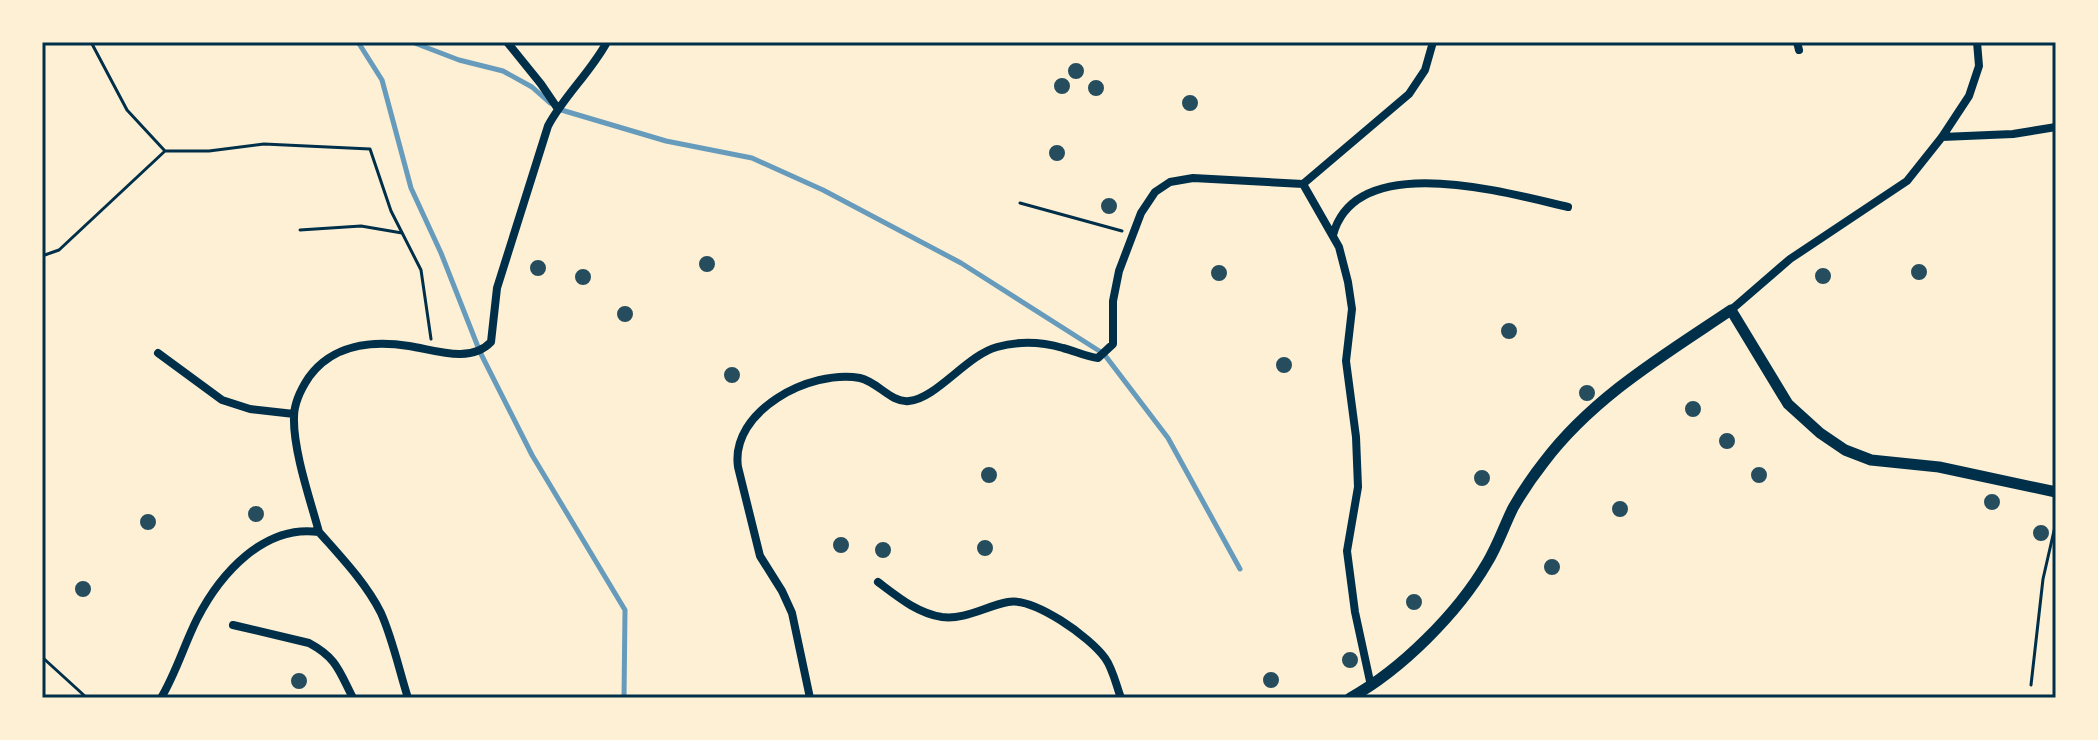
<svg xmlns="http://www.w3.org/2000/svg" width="2098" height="740" font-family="'Alegreya Sans',sans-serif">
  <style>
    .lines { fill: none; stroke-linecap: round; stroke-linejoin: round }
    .stream { stroke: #669bbc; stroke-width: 5 }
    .building { fill: #264d5e }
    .path { stroke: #003049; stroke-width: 3 }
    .minor { stroke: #003049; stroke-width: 8 }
    .tertiary { stroke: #003049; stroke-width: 11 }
    .neatline { fill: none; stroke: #003049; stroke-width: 3 }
  </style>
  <rect width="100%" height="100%" fill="#fdf0d5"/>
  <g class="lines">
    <!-- stream -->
    <path class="stream" d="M 358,42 L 382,80 L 411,188 L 441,253 L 480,352 L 532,455 L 625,610 L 624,698
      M 412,42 L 459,60 L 503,71 L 532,87 L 550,103
      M 558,109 L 666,141 L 752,158 L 823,190 L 961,263 L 1104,354 L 1168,438 L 1240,569"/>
  </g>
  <!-- building -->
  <path class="building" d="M1068 71a8 8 0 1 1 16 0a8 8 0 1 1-16 0Z
    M1054 86a8 8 0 1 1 16 0a8 8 0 1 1-16 0Z
    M1088 88a8 8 0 1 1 16 0a8 8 0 1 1-16 0Z
    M1182 103a8 8 0 1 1 16 0a8 8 0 1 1-16 0Z
    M1049 153a8 8 0 1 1 16 0a8 8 0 1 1-16 0Z
    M1101 206a8 8 0 1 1 16 0a8 8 0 1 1-16 0Z
    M699 264a8 8 0 1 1 16 0a8 8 0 1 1-16 0Z
    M530 268a8 8 0 1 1 16 0a8 8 0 1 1-16 0Z
    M1911 272a8 8 0 1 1 16 0a8 8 0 1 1-16 0Z
    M1211 273a8 8 0 1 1 16 0a8 8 0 1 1-16 0Z
    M1815 276a8 8 0 1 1 16 0a8 8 0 1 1-16 0Z
    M575 277a8 8 0 1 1 16 0a8 8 0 1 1-16 0Z
    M617 314a8 8 0 1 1 16 0a8 8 0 1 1-16 0Z
    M1501 331a8 8 0 1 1 16 0a8 8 0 1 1-16 0Z
    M1276 365a8 8 0 1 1 16 0a8 8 0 1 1-16 0Z
    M724 375a8 8 0 1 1 16 0a8 8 0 1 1-16 0Z
    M1579 393a8 8 0 1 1 16 0a8 8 0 1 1-16 0Z
    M1685 409a8 8 0 1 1 16 0a8 8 0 1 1-16 0Z
    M1719 441a8 8 0 1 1 16 0a8 8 0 1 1-16 0Z
    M1751 475a8 8 0 1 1 16 0a8 8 0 1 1-16 0Z
    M981 475a8 8 0 1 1 16 0a8 8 0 1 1-16 0Z
    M1474 478a8 8 0 1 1 16 0a8 8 0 1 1-16 0Z
    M1984 502a8 8 0 1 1 16 0a8 8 0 1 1-16 0Z
    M1612 509a8 8 0 1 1 16 0a8 8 0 1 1-16 0Z
    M248 514a8 8 0 1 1 16 0a8 8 0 1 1-16 0Z
    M140 522a8 8 0 1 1 16 0a8 8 0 1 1-16 0Z
    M2033 533a8 8 0 1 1 16 0a8 8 0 1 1-16 0Z
    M833 545a8 8 0 1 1 16 0a8 8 0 1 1-16 0Z
    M977 548a8 8 0 1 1 16 0a8 8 0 1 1-16 0Z
    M875 550a8 8 0 1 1 16 0a8 8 0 1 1-16 0Z
    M1544 567a8 8 0 1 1 16 0a8 8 0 1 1-16 0Z
    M75 589a8 8 0 1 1 16 0a8 8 0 1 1-16 0Z
    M1406 602a8 8 0 1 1 16 0a8 8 0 1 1-16 0Z
    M1342 660a8 8 0 1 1 16 0a8 8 0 1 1-16 0Z
    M1263 680a8 8 0 1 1 16 0a8 8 0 1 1-16 0Z
    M291 681a8 8 0 1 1 16 0a8 8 0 1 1-16 0Z"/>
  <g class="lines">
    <!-- path -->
    <path class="path" d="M 91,42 L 127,110 L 165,151
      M 1020,203 L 1122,231
      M 300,230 L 361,226 L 402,233
      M 42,256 L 59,250 L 165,151 L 209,151 L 264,144 L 370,149 L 391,211 L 421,270 L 431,339
      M 42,657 L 87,698
      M 2031,685 L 2043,579 L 2056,522"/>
    <!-- minor -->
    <path class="minor" d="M 507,42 L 541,84 L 558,109
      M 1797,42 L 1799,50
      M 1942,137 L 2013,134 L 2056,127
      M 1303,184 L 1339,247 L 1348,282 L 1352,309 L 1346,361 L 1356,437 L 1358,487 L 1347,551 L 1355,612 L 1371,686
      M 1333,235 C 1356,149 1507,193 1568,207
      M 1731,310 L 1790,259 L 1907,181 L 1942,137 L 1969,96 L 1979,66 L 1977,42
      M 158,353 L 222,400 L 250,409 L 294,414
      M 319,532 C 310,499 293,450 294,417 C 294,403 301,389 309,377 C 332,345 371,340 409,346 C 435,350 470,364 491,342 L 497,288 L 548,126 C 564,96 590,73 607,42
      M 878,582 C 898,597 917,613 942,617 C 965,620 986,606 1008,602 C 1034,597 1090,637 1105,658 C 1113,669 1116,685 1121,698
      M 233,625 L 309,643 C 337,658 339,671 353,698
      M 161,698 C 176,673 184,645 197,619 C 220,574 264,524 319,532 C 341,557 366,583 381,613 C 393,640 399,670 408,698
      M 810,698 L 792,613 L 782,591 L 760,556 L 738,467 C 730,411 810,369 860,378 C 878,382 891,403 909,401 C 936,399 967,355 997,347 C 1018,341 1042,342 1063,348 C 1075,351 1086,357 1098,358 L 1113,344 L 1113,301 L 1119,271 L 1141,213 L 1155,192 L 1170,182 L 1193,178 L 1303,184 L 1409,94 L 1425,70 L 1433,42"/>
    <!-- tertiary -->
    <path class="tertiary" d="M 1350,698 C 1401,670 1458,613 1487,563 C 1498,545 1504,526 1513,508 C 1522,492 1533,476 1544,462 C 1593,397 1664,355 1731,310 L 1788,404 L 1820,433 L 1845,450 L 1871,460 L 1939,467 L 2056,492"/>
  </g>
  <!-- border -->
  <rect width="2098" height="740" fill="none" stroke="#fdf0d5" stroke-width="88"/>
  <rect x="44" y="44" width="2010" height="652" class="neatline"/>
</svg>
